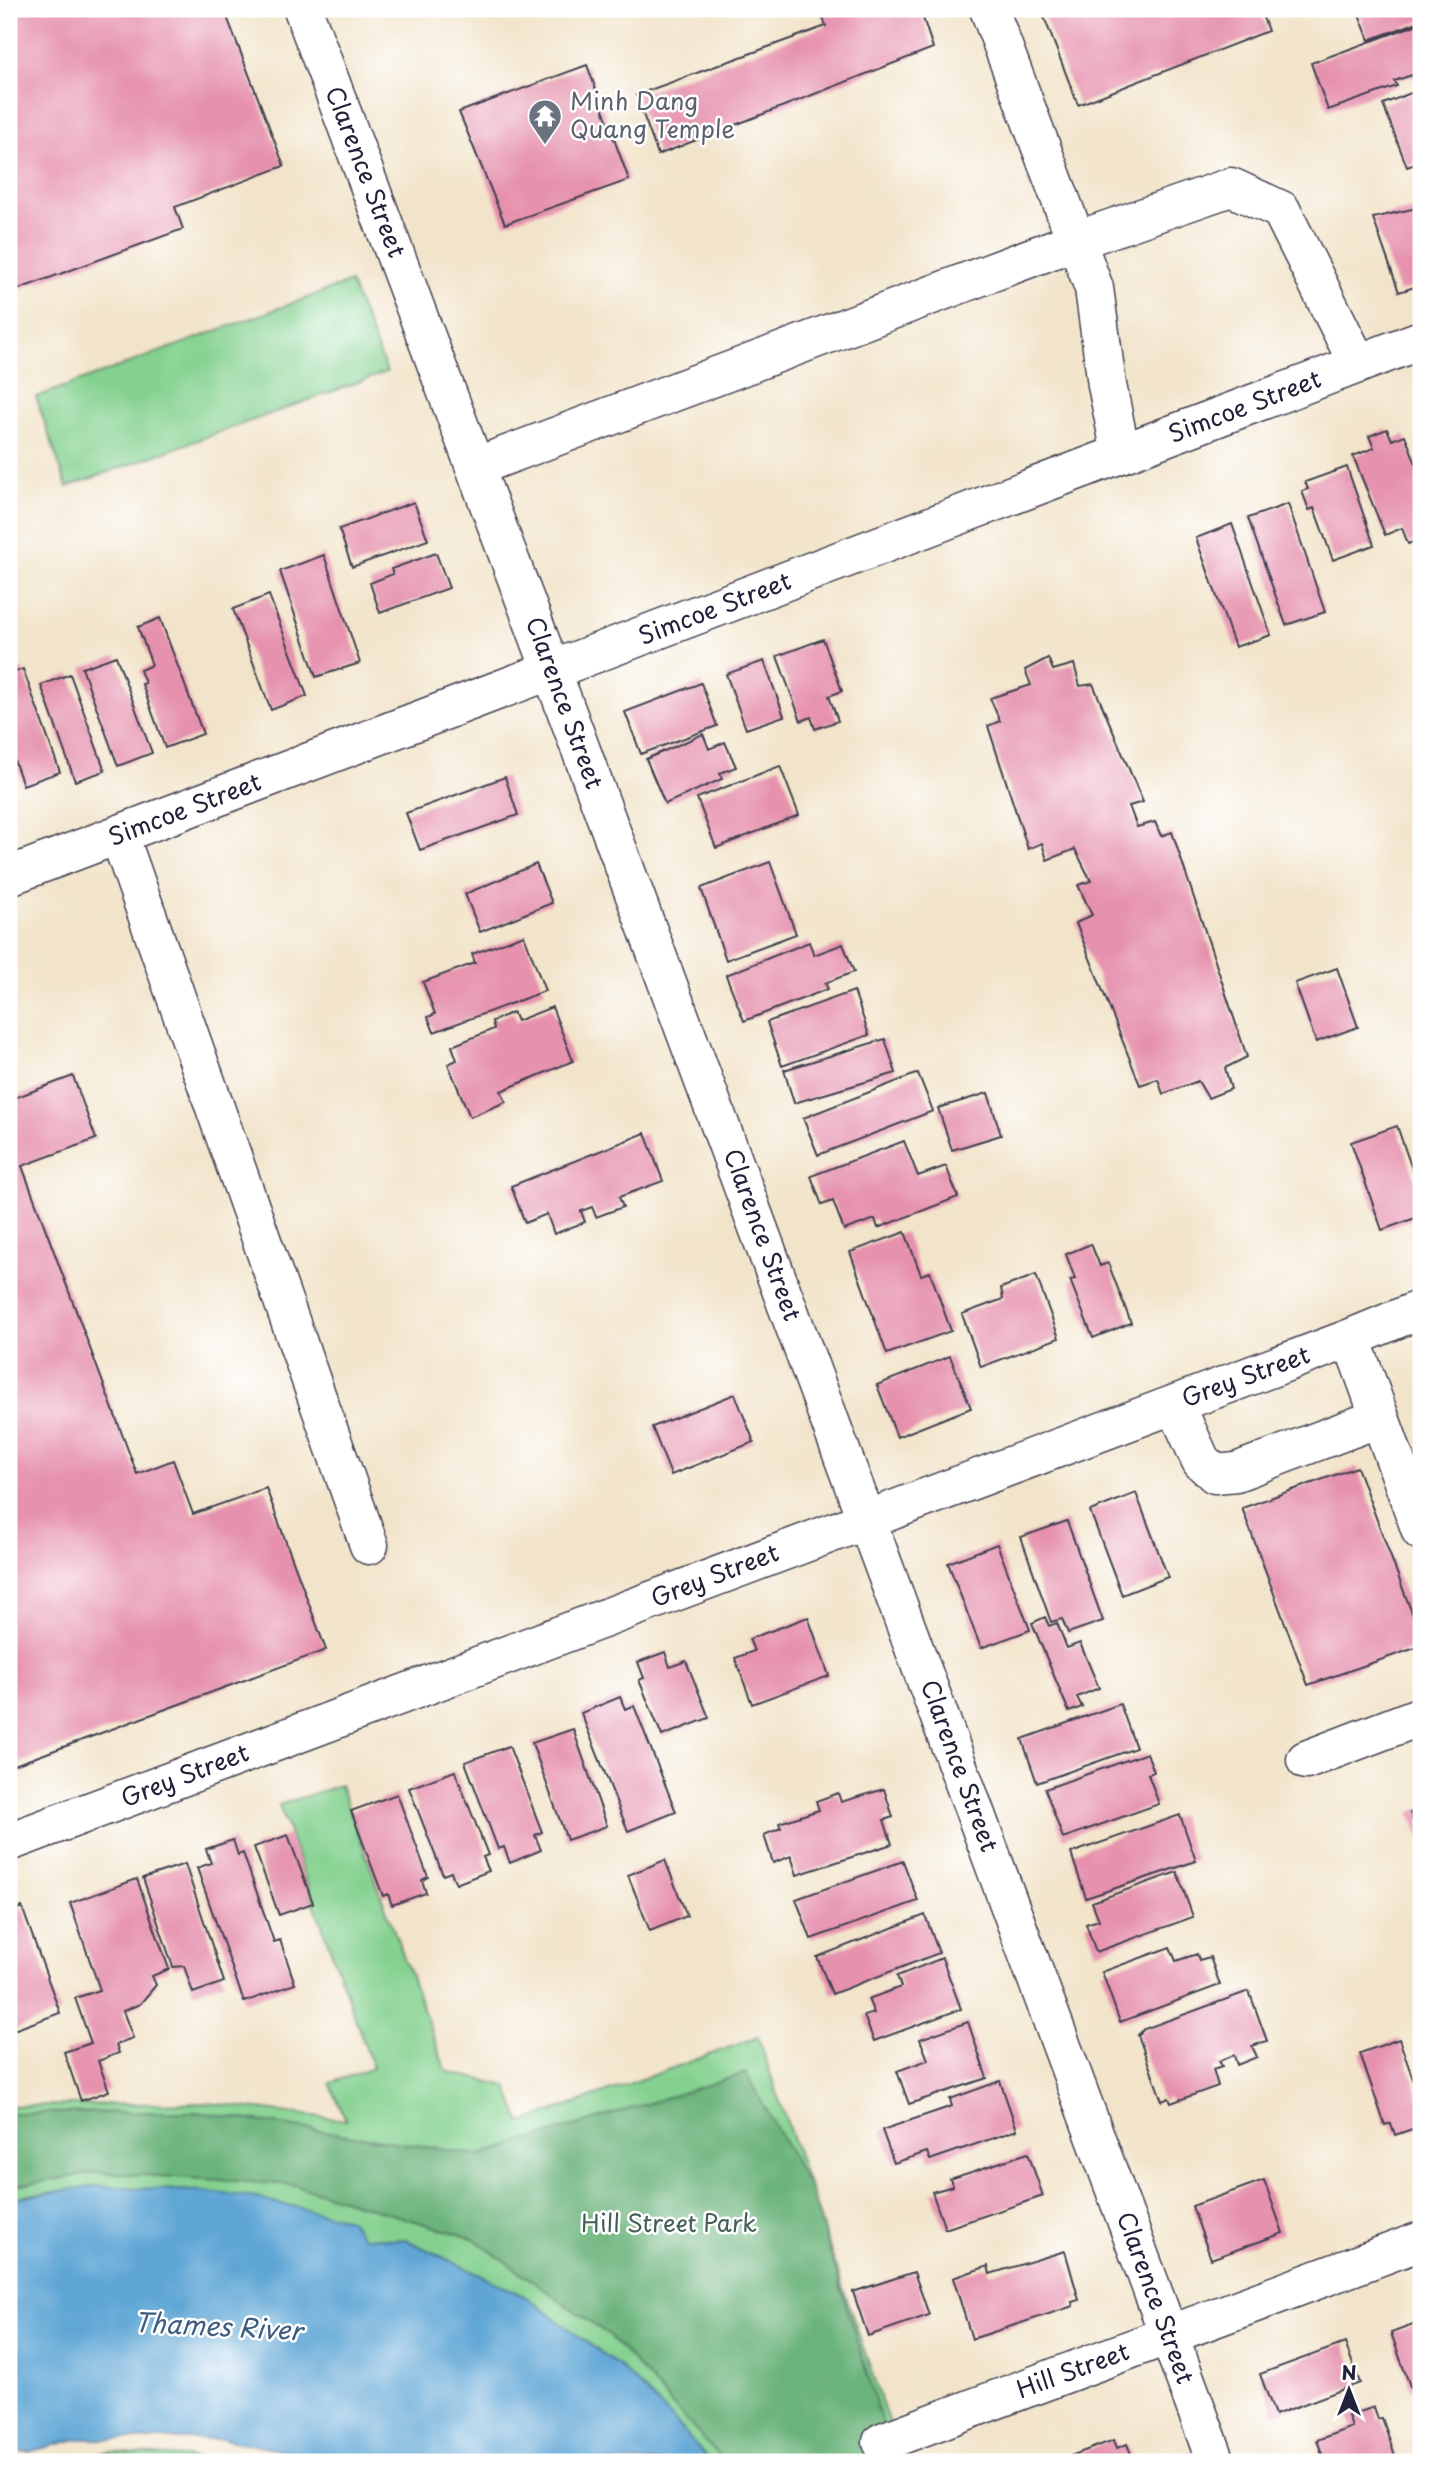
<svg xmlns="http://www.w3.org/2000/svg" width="1430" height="2471" font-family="'Playpen Sans',sans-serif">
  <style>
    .green { fill: #84d18f; stroke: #537a65; stroke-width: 2 }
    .forest { fill: #6bb37a; stroke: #466a5a; stroke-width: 2 }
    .water { fill: #5ea6d5; stroke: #406488; stroke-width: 2 }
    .building { fill: #e692ae }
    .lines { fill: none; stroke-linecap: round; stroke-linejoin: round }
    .minor-casing { stroke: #413f50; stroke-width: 41 }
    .minor { stroke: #fff; stroke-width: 38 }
    .labels { text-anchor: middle; stroke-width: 5; stroke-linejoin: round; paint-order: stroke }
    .worship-label { font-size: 24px; fill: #5b616d; stroke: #fff; text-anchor: start }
    .street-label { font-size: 24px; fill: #22223b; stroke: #fff }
    .park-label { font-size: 24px; fill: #445f58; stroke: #fff }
    .water-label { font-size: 26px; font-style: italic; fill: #3d5d80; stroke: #fff }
  </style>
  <rect width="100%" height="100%" fill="#fff"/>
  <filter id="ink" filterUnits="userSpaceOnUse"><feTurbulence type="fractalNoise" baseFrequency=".0143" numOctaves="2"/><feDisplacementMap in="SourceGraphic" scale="14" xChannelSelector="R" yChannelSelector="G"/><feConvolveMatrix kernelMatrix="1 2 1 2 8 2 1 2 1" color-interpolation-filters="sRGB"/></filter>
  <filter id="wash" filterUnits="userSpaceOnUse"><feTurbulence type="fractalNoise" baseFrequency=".00686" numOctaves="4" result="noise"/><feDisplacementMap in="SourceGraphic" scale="28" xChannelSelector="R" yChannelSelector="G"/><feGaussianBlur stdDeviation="1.57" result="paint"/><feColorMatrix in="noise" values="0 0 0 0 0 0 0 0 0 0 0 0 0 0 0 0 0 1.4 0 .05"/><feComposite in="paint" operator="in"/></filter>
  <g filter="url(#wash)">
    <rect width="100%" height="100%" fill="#f2e4ca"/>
    <!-- green -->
    <path class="green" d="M 350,282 L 387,372 L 67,487 L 36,397 Z
      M 340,1785 L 446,2071 L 507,2086 L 521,2123 L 758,2037 L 902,2462 L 710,2462 L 667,2413 L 620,2367 L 526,2297 L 407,2240 L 362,2237 L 293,2208 L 251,2197 L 28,2194 L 9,2199 L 9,2106 L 209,2103 L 346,2120 L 330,2083 L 373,2068 L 279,1805 Z
      M 109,2452 L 215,2459 L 226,2462 L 60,2462 Z"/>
    <!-- forest -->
    <path class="forest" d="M 746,2073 L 812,2193 L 894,2462 L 724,2462 L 610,2336 L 472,2238 L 295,2185 L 99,2172 L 9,2187 L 9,2113 L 197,2112 L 480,2155 Z"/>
    <!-- water -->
    <path class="water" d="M 91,2186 L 199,2191 L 251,2197 L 349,2219 L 363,2237 L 407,2240 L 526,2297 L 620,2367 L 667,2413 L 710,2462 L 317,2462 L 312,2457 L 224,2439 L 78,2439 L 28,2452 L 9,2452 L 9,2199 Z"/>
    <g id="blocks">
      <!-- building -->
      <path class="building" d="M 14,9 L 224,9 L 284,166 L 175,207 L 183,229 L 11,292 L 9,285 L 9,13 L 15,11 Z
        M 820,9 L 920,9 L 933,48 L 658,155 L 636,95 L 826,26 Z
        M 1041,9 L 1260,9 L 1268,31 L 1078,105 Z
        M 1357,9 L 1421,9 L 1421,21 L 1369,40 Z
        M 1421,23 L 1421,77 L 1414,79 L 1412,75 L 1394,81 L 1397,86 L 1328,110 L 1311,63 Z
        M 587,65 L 629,180 L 505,224 L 459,112 Z
        M 1421,89 L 1421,162 L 1407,167 L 1383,104 Z
        M 1421,207 L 1421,285 L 1399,292 L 1373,218 Z
        M 1387,429 L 1392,440 L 1405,435 L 1421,477 L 1421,539 L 1408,544 L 1402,528 L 1385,535 L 1353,456 L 1374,448 L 1369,436 Z
        M 1347,467 L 1374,545 L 1333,560 L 1314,508 L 1309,510 L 1302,491 L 1308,489 L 1305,482 Z
        M 414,502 L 428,540 L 352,567 L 339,529 Z
        M 1288,504 L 1325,612 L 1286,625 L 1248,518 Z
        M 1232,524 L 1271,635 L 1235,647 L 1196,538 Z
        M 436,553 L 449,588 L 380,613 L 370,583 L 393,574 L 391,569 Z
        M 324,555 L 360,663 L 316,677 L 280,571 Z
        M 269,595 L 307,696 L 271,710 L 233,609 Z
        M 160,618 L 203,734 L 165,748 L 142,684 L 145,683 L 140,670 L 152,665 L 138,627 Z
        M 823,639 L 842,691 L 829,696 L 838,721 L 815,729 L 811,717 L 801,721 L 777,656 Z
        M 116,656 L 152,753 L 118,766 L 82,668 Z
        M 1048,658 L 1053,670 L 1074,664 L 1080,686 L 1093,684 L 1143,802 L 1129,806 L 1137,827 L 1155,822 L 1161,836 L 1172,832 L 1247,1057 L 1225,1068 L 1231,1089 L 1208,1098 L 1198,1081 L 1163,1094 L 1158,1079 L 1140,1085 L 1076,923 L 1092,915 L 1078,885 L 1091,881 L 1075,849 L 1047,860 L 1042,843 L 1028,849 L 988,726 L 1000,721 L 990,698 L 1031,685 L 1025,670 Z
        M 764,661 L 784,716 L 746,729 L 726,674 Z
        M 23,669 L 60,772 L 23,785 L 9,746 L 9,674 Z
        M 70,674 L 105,771 L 75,781 L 41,685 Z
        M 701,683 L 717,726 L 641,754 L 625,712 Z
        M 703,734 L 709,749 L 725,742 L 736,767 L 720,773 L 722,779 L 665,804 L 646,759 Z
        M 780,766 L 799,815 L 716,848 L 697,798 Z
        M 505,777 L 518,815 L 420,850 L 406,813 Z
        M 770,862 L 796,934 L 726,960 L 701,888 Z
        M 536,864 L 552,903 L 480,932 L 465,894 Z
        M 524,935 L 545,991 L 434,1032 L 428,1017 L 435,1014 L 423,982 L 475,963 L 472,954 Z
        M 809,942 L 814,955 L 843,944 L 854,972 L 825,983 L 828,989 L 744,1021 L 726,975 Z
        M 1337,968 L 1358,1027 L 1316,1042 L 1295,983 Z
        M 854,991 L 869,1035 L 782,1066 L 767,1022 Z
        M 552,1007 L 573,1061 L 501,1091 L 506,1102 L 470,1117 L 448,1064 L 457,1060 L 452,1046 L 494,1029 L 492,1021 L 513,1012 L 517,1021 Z
        M 885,1039 L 896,1073 L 794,1103 L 784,1070 Z
        M 918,1073 L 933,1111 L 818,1155 L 803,1118 Z
        M 73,1076 L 96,1139 L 22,1166 L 137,1474 L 173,1460 L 193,1514 L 266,1488 L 326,1650 L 9,1767 L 9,1100 Z
        M 988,1093 L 1001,1135 L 952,1150 L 938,1108 Z
        M 1397,1126 L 1421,1195 L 1421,1216 L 1382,1230 L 1351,1142 Z
        M 645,1133 L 663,1181 L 619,1197 L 623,1207 L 596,1217 L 592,1207 L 581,1211 L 585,1222 L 554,1234 L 547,1214 L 525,1223 L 511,1186 Z
        M 904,1141 L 918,1176 L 946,1166 L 958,1197 L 878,1228 L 875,1219 L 844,1230 L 833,1201 L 822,1205 L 811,1176 Z
        M 905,1232 L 921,1275 L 930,1272 L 951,1331 L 887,1354 L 850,1252 Z
        M 1091,1244 L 1100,1266 L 1108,1263 L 1131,1323 L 1093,1338 L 1070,1280 L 1075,1279 L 1066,1254 Z
        M 1036,1275 L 1059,1338 L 981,1367 L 962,1314 L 1003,1299 L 1001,1288 Z
        M 950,1356 L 971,1408 L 897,1437 L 877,1385 Z
        M 735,1394 L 754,1442 L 671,1475 L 652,1427 Z
        M 1357,1467 L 1421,1637 L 1421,1646 L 1308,1685 L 1242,1508 Z
        M 1136,1493 L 1168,1577 L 1122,1595 L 1090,1511 Z
        M 1067,1521 L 1103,1621 L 1068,1633 L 1062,1619 L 1051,1622 L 1021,1537 Z
        M 997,1544 L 1030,1630 L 981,1648 L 948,1563 Z
        M 808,1617 L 829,1676 L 752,1704 L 735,1658 L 754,1651 L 749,1639 Z
        M 1045,1617 L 1049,1626 L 1057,1623 L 1067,1648 L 1080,1643 L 1099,1688 L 1077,1697 L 1082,1707 L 1069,1712 L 1032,1623 Z
        M 665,1652 L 670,1667 L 686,1661 L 709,1718 L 662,1736 L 639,1680 L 644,1678 L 638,1662 Z
        M 620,1697 L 625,1709 L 634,1706 L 676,1812 L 628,1831 L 581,1713 Z
        M 1120,1704 L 1136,1748 L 1037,1783 L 1022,1739 Z
        M 573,1729 L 607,1826 L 567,1840 L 532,1743 Z
        M 509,1746 L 542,1832 L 535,1835 L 541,1850 L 510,1863 L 504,1847 L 498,1849 L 465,1762 Z
        M 1147,1753 L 1154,1772 L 1148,1774 L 1159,1804 L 1063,1838 L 1045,1789 Z
        M 455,1771 L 488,1855 L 483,1857 L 489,1871 L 456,1884 L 451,1872 L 443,1875 L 409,1788 Z
        M 884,1789 L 893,1817 L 884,1820 L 892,1844 L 797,1875 L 791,1856 L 773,1863 L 764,1835 L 781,1828 L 779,1823 L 819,1810 L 816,1801 L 838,1793 L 841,1802 Z
        M 397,1794 L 428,1877 L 422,1880 L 426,1893 L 392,1905 L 388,1894 L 383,1896 L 351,1811 Z
        M 1421,1808 L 1421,1840 L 1410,1813 Z
        M 1180,1815 L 1196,1861 L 1086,1898 L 1071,1853 Z
        M 288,1835 L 313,1903 L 279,1915 L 254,1847 Z
        M 233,1840 L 238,1855 L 243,1853 L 274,1942 L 280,1940 L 295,1984 L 244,2002 L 197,1868 L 211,1863 L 206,1849 Z
        M 665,1860 L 687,1916 L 650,1931 L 628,1875 Z
        M 903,1861 L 918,1901 L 811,1939 L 796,1899 Z
        M 185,1864 L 224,1982 L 193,1993 L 184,1966 L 173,1967 L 143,1878 Z
        M 1177,1872 L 1193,1917 L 1096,1952 L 1086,1924 L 1099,1920 L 1092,1902 Z
        M 137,1879 L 169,1969 L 152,1976 L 156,1985 L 140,2004 L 123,2011 L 133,2038 L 116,2044 L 119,2053 L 98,2061 L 109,2091 L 81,2101 L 64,2052 L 91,2043 L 75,1998 L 100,1990 L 70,1903 Z
        M 22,1907 L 60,2013 L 11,2031 L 9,2025 L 9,1912 Z
        M 925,1915 L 939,1953 L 832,1994 L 817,1957 Z
        M 1170,1947 L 1176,1961 L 1197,1954 L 1199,1960 L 1210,1957 L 1220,1985 L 1120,2022 L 1102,1972 Z
        M 942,1958 L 961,2009 L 874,2041 L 864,2016 L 874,2013 L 868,1999 L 901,1987 L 897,1976 Z
        M 1249,1991 L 1267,2041 L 1252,2046 L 1257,2057 L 1237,2065 L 1234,2055 L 1219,2061 L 1222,2066 L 1213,2069 L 1218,2086 L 1171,2103 L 1169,2098 L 1162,2101 L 1138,2035 L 1144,2029 Z
        M 968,2022 L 987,2078 L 909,2104 L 897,2071 L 928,2060 L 920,2039 Z
        M 1399,2039 L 1421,2102 L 1421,2126 L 1395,2135 L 1391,2123 L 1385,2125 L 1360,2053 Z
        M 1000,2081 L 1017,2130 L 930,2160 L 927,2152 L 894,2163 L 882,2130 L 952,2106 L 950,2099 Z
        M 1028,2153 L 1043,2196 L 945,2229 L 932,2192 L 953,2186 L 950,2179 Z
        M 1264,2180 L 1283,2233 L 1211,2259 L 1192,2206 Z
        M 1065,2251 L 1079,2300 L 1072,2302 L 1073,2306 L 972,2339 L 953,2278 L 988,2266 L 990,2274 Z
        M 914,2272 L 929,2315 L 868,2336 L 853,2292 Z
        M 1421,2322 L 1421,2385 L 1411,2389 L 1391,2333 Z
        M 1345,2343 L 1360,2383 L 1275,2415 L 1260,2374 Z
        M 1374,2407 L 1378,2419 L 1382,2418 L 1397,2461 L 1325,2462 L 1317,2440 L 1352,2427 L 1348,2416 Z
        M 1114,2440 L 1117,2448 L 1127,2444 L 1134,2462 L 1054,2462 Z"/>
    </g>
  </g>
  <g filter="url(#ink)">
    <use href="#blocks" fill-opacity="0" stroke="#413f50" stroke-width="2"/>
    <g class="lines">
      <!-- minor casing -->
      <g class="minor-casing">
        <path id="minor" d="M 303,9 L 552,672 L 1216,2462
          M 989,9 L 1094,288 L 1107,385 L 1121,454
          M 475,467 L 1075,241 L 1231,187 L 1281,210 L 1358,364
          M 119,835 L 369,1545
          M 9,876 L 1421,340
          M 1351,1338 L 1421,1531
          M 1175,1404 L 1201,1461 L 1215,1474 L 1236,1472 L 1379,1418
          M 1306,1760 L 1421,1716
          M 9,1842 L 1351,1338 L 1421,1309
          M 882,2442 L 1421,2241"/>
      </g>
      <!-- minor -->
      <use href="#minor" class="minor"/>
    </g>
  </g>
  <!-- icons -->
  <defs>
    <g id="temple-pin" transform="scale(1.75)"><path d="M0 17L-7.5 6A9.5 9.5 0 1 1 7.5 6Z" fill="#6b7280" stroke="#fff"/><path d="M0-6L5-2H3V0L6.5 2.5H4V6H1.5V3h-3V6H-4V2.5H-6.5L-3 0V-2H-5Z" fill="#fff"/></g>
  </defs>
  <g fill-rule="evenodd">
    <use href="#temple-pin" x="545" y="116"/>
  </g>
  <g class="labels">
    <!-- worship labels -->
    <g class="worship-label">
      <text x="570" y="110">Minh Dang<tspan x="570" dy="28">Quang Temple</tspan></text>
    </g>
    <!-- street labels -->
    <g class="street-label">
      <text transform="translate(365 172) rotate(69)" y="8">Clarence Street</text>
      <text transform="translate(1245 407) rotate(-21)" y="8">Simcoe Street</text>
      <text transform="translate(715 609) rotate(-21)" y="8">Simcoe Street</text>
      <text transform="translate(564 703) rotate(70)" y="8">Clarence Street</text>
      <text transform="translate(185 810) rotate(-21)" y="8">Simcoe Street</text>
      <text transform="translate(762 1235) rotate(70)" y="8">Clarence Street</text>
      <text transform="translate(1246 1377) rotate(-20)" y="8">Grey Street</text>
      <text transform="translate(715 1576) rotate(-21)" y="8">Grey Street</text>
      <text transform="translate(959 1766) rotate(70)" y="8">Clarence Street</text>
      <text transform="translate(185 1776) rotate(-21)" y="8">Grey Street</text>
      <text transform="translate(1155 2298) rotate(70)" y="8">Clarence Street</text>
      <text transform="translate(1073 2371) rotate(-20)" y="8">Hill Street</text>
    </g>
    <!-- park labels -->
    <g class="park-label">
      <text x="669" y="2232">Hill Street Park</text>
    </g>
    <!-- water labels -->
    <g class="water-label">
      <text transform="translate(218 2327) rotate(3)" y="9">Thames River</text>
    </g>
  </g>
  <!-- margin -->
  <rect width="1430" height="2471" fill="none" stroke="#fff" stroke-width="35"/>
  <!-- north arrow -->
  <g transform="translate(1349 2390)" stroke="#ffffff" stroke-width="5" paint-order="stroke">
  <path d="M0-5L12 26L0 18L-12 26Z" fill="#22223b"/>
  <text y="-10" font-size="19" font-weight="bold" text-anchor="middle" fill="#22223b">N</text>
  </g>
</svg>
